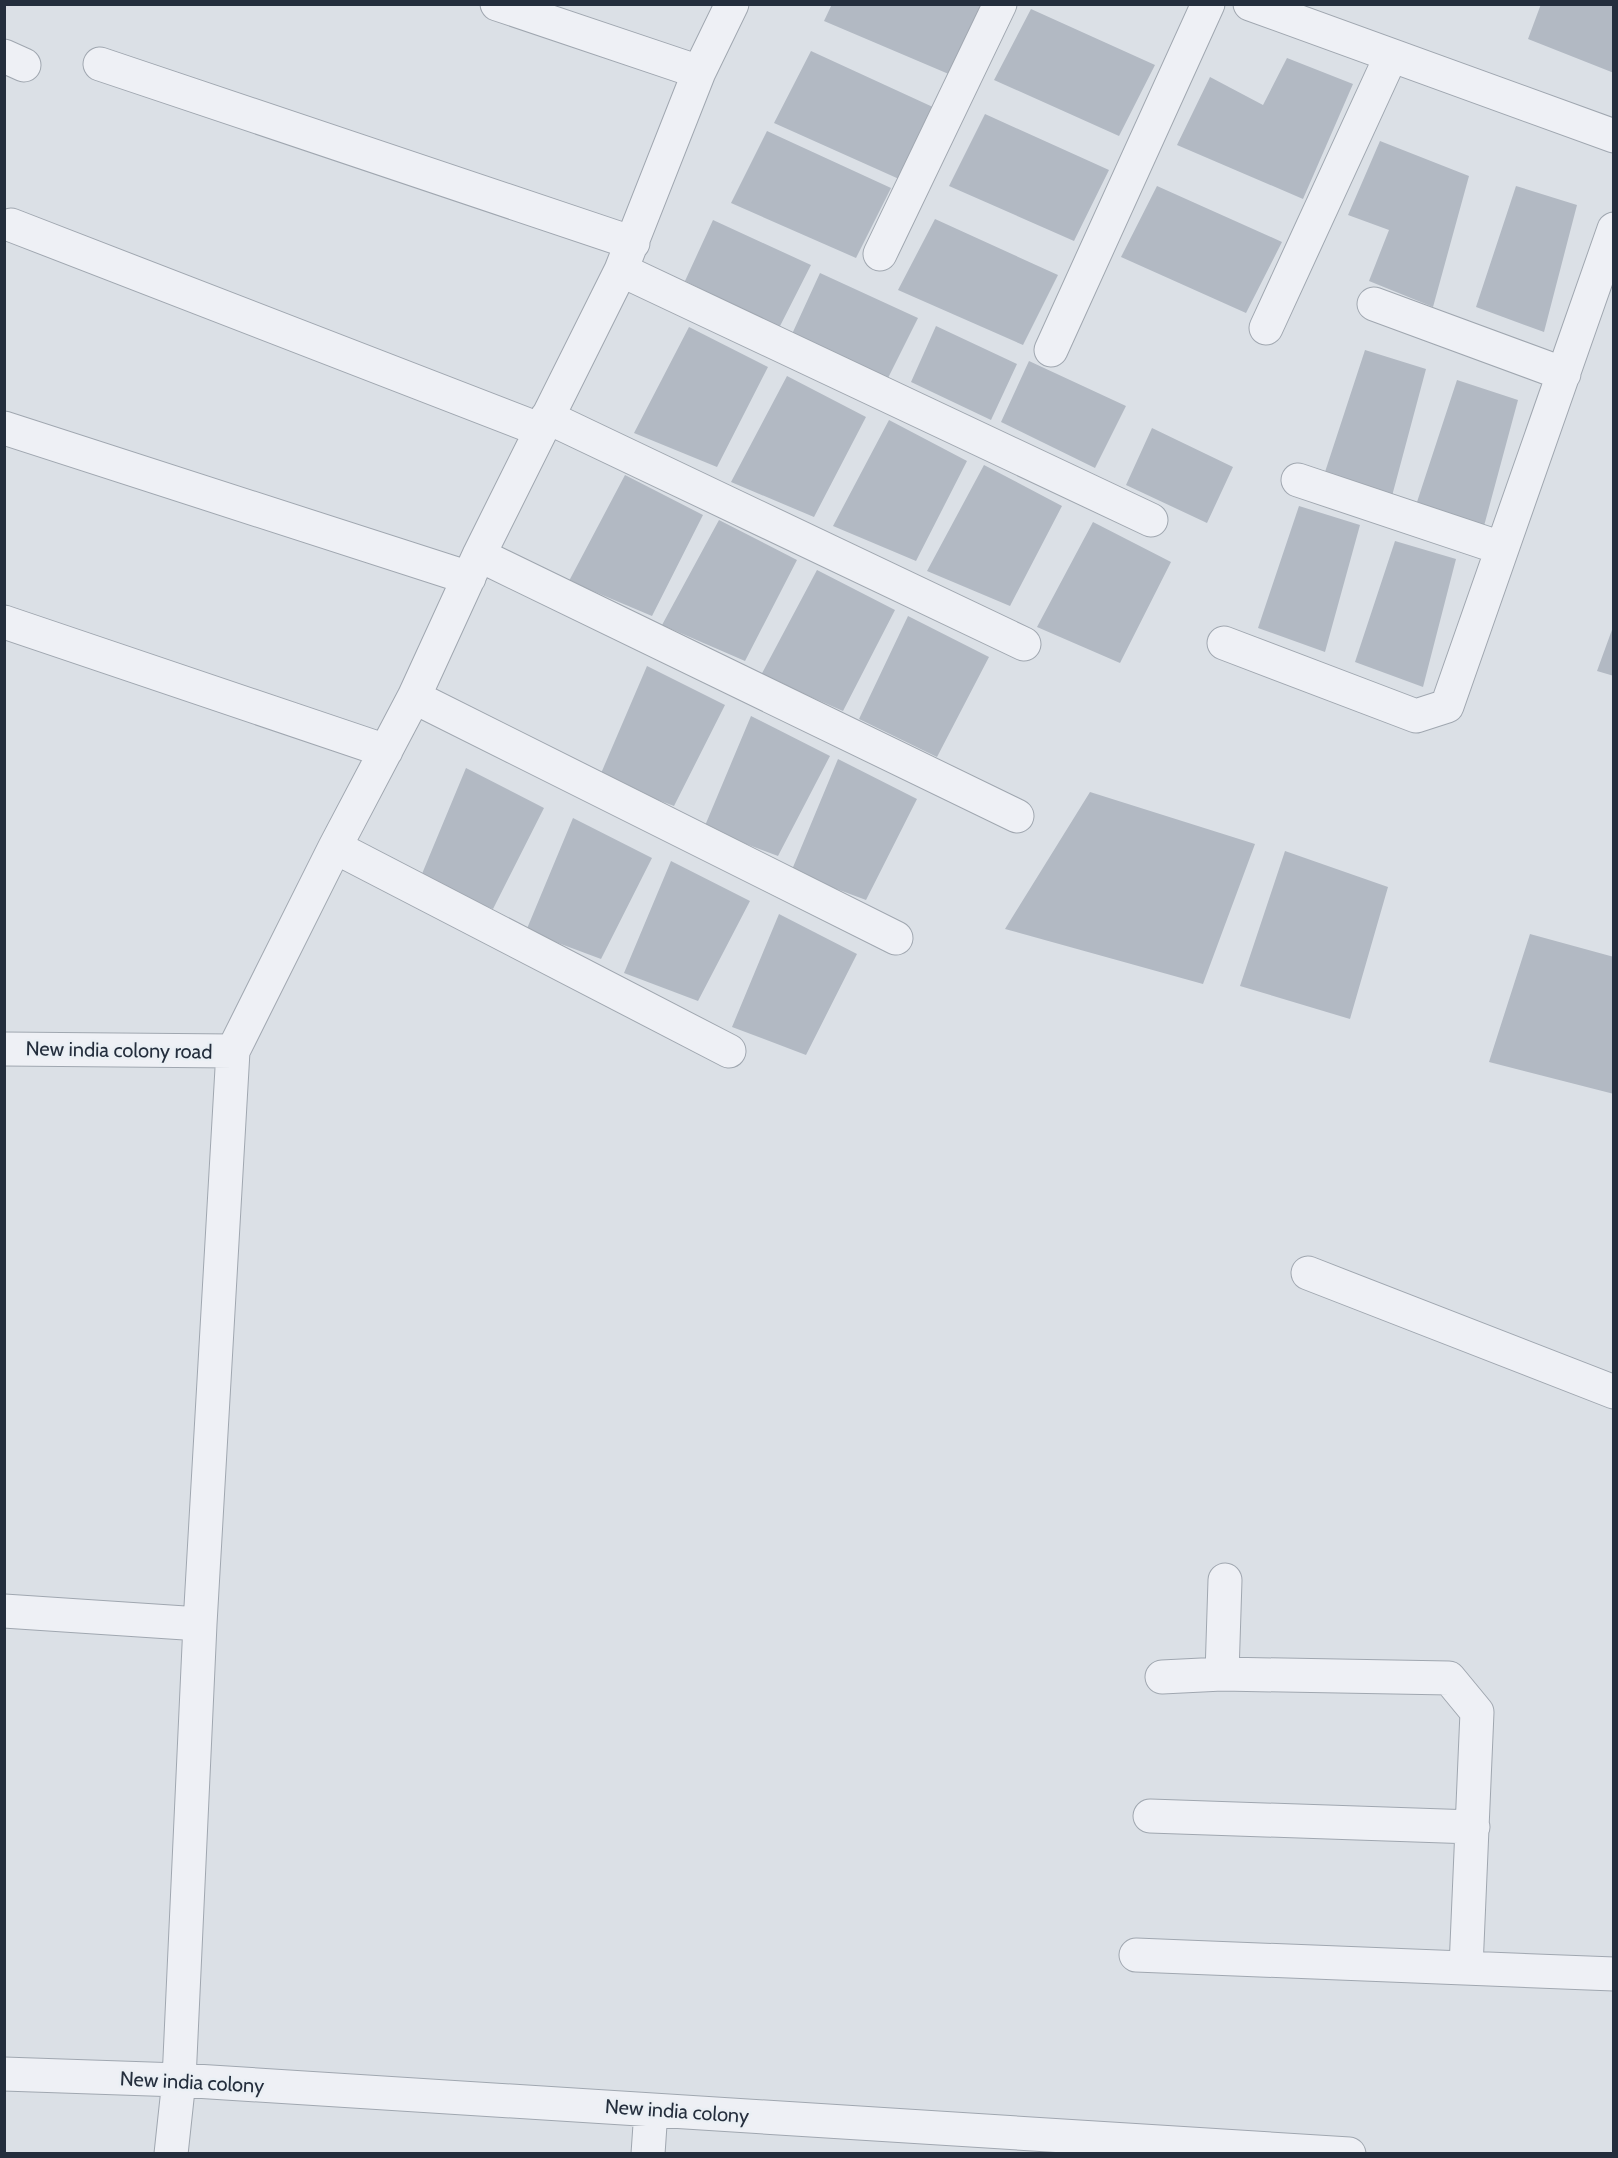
<svg xmlns="http://www.w3.org/2000/svg" width="1618" height="2158" font-family="Cabin,sans-serif">
  <style>
    .building { fill: #b2b9c3 }
    .lines { fill: none; stroke-linecap: round; stroke-linejoin: round }
    .minor-casing { stroke: #a0a7b0; stroke-width: 35 }
    .minor { stroke: #eef0f5; stroke-width: 33 }
    .labels { text-anchor: middle; stroke-width: 5; stroke-linejoin: round; paint-order: stroke }
    .street-label { font-size: 20px; fill: #242e3d; stroke: #eaeff4 }
  </style>
  <rect width="100%" height="100%" fill="#dbe0e6"/>
  <!-- building -->
  <path class="building" d="M 832,4 L 981,4 L 951,75 L 824,21 Z
    M 1541,4 L 1614,4 L 1614,73 L 1528,39 Z
    M 1031,9 L 1155,65 L 1119,136 L 994,80 Z
    M 811,51 L 935,108 L 899,179 L 774,123 Z
    M 1287,58 L 1353,84 L 1303,199 L 1177,145 L 1210,77 L 1263,105 Z
    M 985,114 L 1109,170 L 1074,241 L 949,186 Z
    M 767,131 L 891,188 L 856,258 L 731,203 Z
    M 1380,141 L 1469,176 L 1433,307 L 1369,281 L 1389,230 L 1348,215 Z
    M 1157,186 L 1282,242 L 1246,313 L 1121,257 Z
    M 1516,186 L 1577,205 L 1544,332 L 1476,307 Z
    M 935,219 L 1058,275 L 1023,345 L 898,290 Z
    M 713,220 L 811,265 L 779,328 L 685,281 Z
    M 820,273 L 918,318 L 887,380 L 792,334 Z
    M 936,326 L 1017,364 L 991,420 L 911,382 Z
    M 689,327 L 768,367 L 717,467 L 634,433 Z
    M 1365,350 L 1426,369 L 1392,496 L 1325,472 Z
    M 1029,361 L 1126,406 L 1095,468 L 1001,422 Z
    M 787,376 L 866,417 L 814,517 L 731,482 Z
    M 1457,380 L 1518,400 L 1484,526 L 1417,502 Z
    M 889,420 L 967,461 L 916,561 L 833,526 Z
    M 1152,428 L 1233,467 L 1207,523 L 1126,485 Z
    M 984,465 L 1062,506 L 1010,606 L 927,571 Z
    M 625,475 L 703,515 L 652,616 L 569,581 Z
    M 1299,506 L 1360,525 L 1325,652 L 1258,628 Z
    M 719,520 L 797,560 L 745,661 L 662,625 Z
    M 1093,522 L 1171,562 L 1120,663 L 1037,627 Z
    M 1395,541 L 1456,559 L 1423,687 L 1355,662 Z
    M 817,570 L 895,610 L 843,711 L 761,675 Z
    M 908,616 L 989,657 L 937,757 L 859,719 Z
    M 1613,627 L 1614,627 L 1614,676 L 1597,671 Z
    M 647,666 L 725,705 L 674,806 L 599,778 Z
    M 751,716 L 830,756 L 778,856 L 704,828 Z
    M 838,759 L 917,799 L 866,900 L 791,872 Z
    M 466,768 L 544,808 L 493,909 L 419,881 Z
    M 1090,792 L 1255,844 L 1203,984 L 1005,929 Z
    M 573,818 L 652,858 L 601,959 L 526,931 Z
    M 1285,851 L 1388,887 L 1350,1019 L 1240,986 Z
    M 671,861 L 750,901 L 698,1001 L 624,973 Z
    M 779,914 L 857,954 L 806,1055 L 732,1027 Z
    M 1530,934 L 1614,957 L 1614,1094 L 1489,1062 Z"/>
  <g class="lines">
    <!-- minor casing -->
    <g class="minor-casing">
      <path id="minor" d="M 497,4 L 699,72
        M 1250,4 L 1614,136
        M 4,56 L 24,65
        M 100,64 L 633,243
        M 11,225 L 541,430
        M 880,254 L 1000,4
        M 621,270 L 1151,520
        M 1374,304 L 1564,374
        M 1266,328 L 1391,56
        M 1051,350 L 1208,4
        M 547,417 L 1024,644
        M 4,428 L 469,578
        M 1298,480 L 1501,548
        M 479,555 L 1017,816
        M 4,622 L 386,751
        M 1224,643 L 1416,716 L 1447,706 L 1614,229
        M 414,697 L 896,938
        M 335,847 L 729,1051
        M 4,1049 L 233,1051
        M 1308,1273 L 1614,1392
        M 4,1611 L 200,1624
        M 1222,1674 L 1225,1580
        M 1162,1677 L 1222,1674 L 1449,1678 L 1477,1712 L 1466,1968
        M 1150,1816 L 1473,1827
        M 1136,1955 L 1614,1974
        M 4,2074 L 179,2080 L 1349,2154
        M 171,2154 L 179,2080 L 200,1624 L 233,1051 L 335,847 L 414,697 L 479,555 L 621,270 L 699,72 L 732,4
        M 648,2154 L 651,2110"/>
    </g>
    <!-- minor -->
    <use href="#minor" class="minor"/>
  </g>
  <g class="labels">
    <!-- street labels -->
    <g class="street-label">
      <text transform="translate(119 1050) rotate(1)" y="7">New india colony road</text>
      <text transform="translate(192 2082) rotate(3)" y="7">New india colony</text>
      <text transform="translate(677 2111) rotate(4)" y="7">New india colony</text>
    </g>
  </g>
  <!-- border -->
  <rect width="1618" height="2158" fill="none" stroke="#242e3d" stroke-width="12"/>
</svg>
